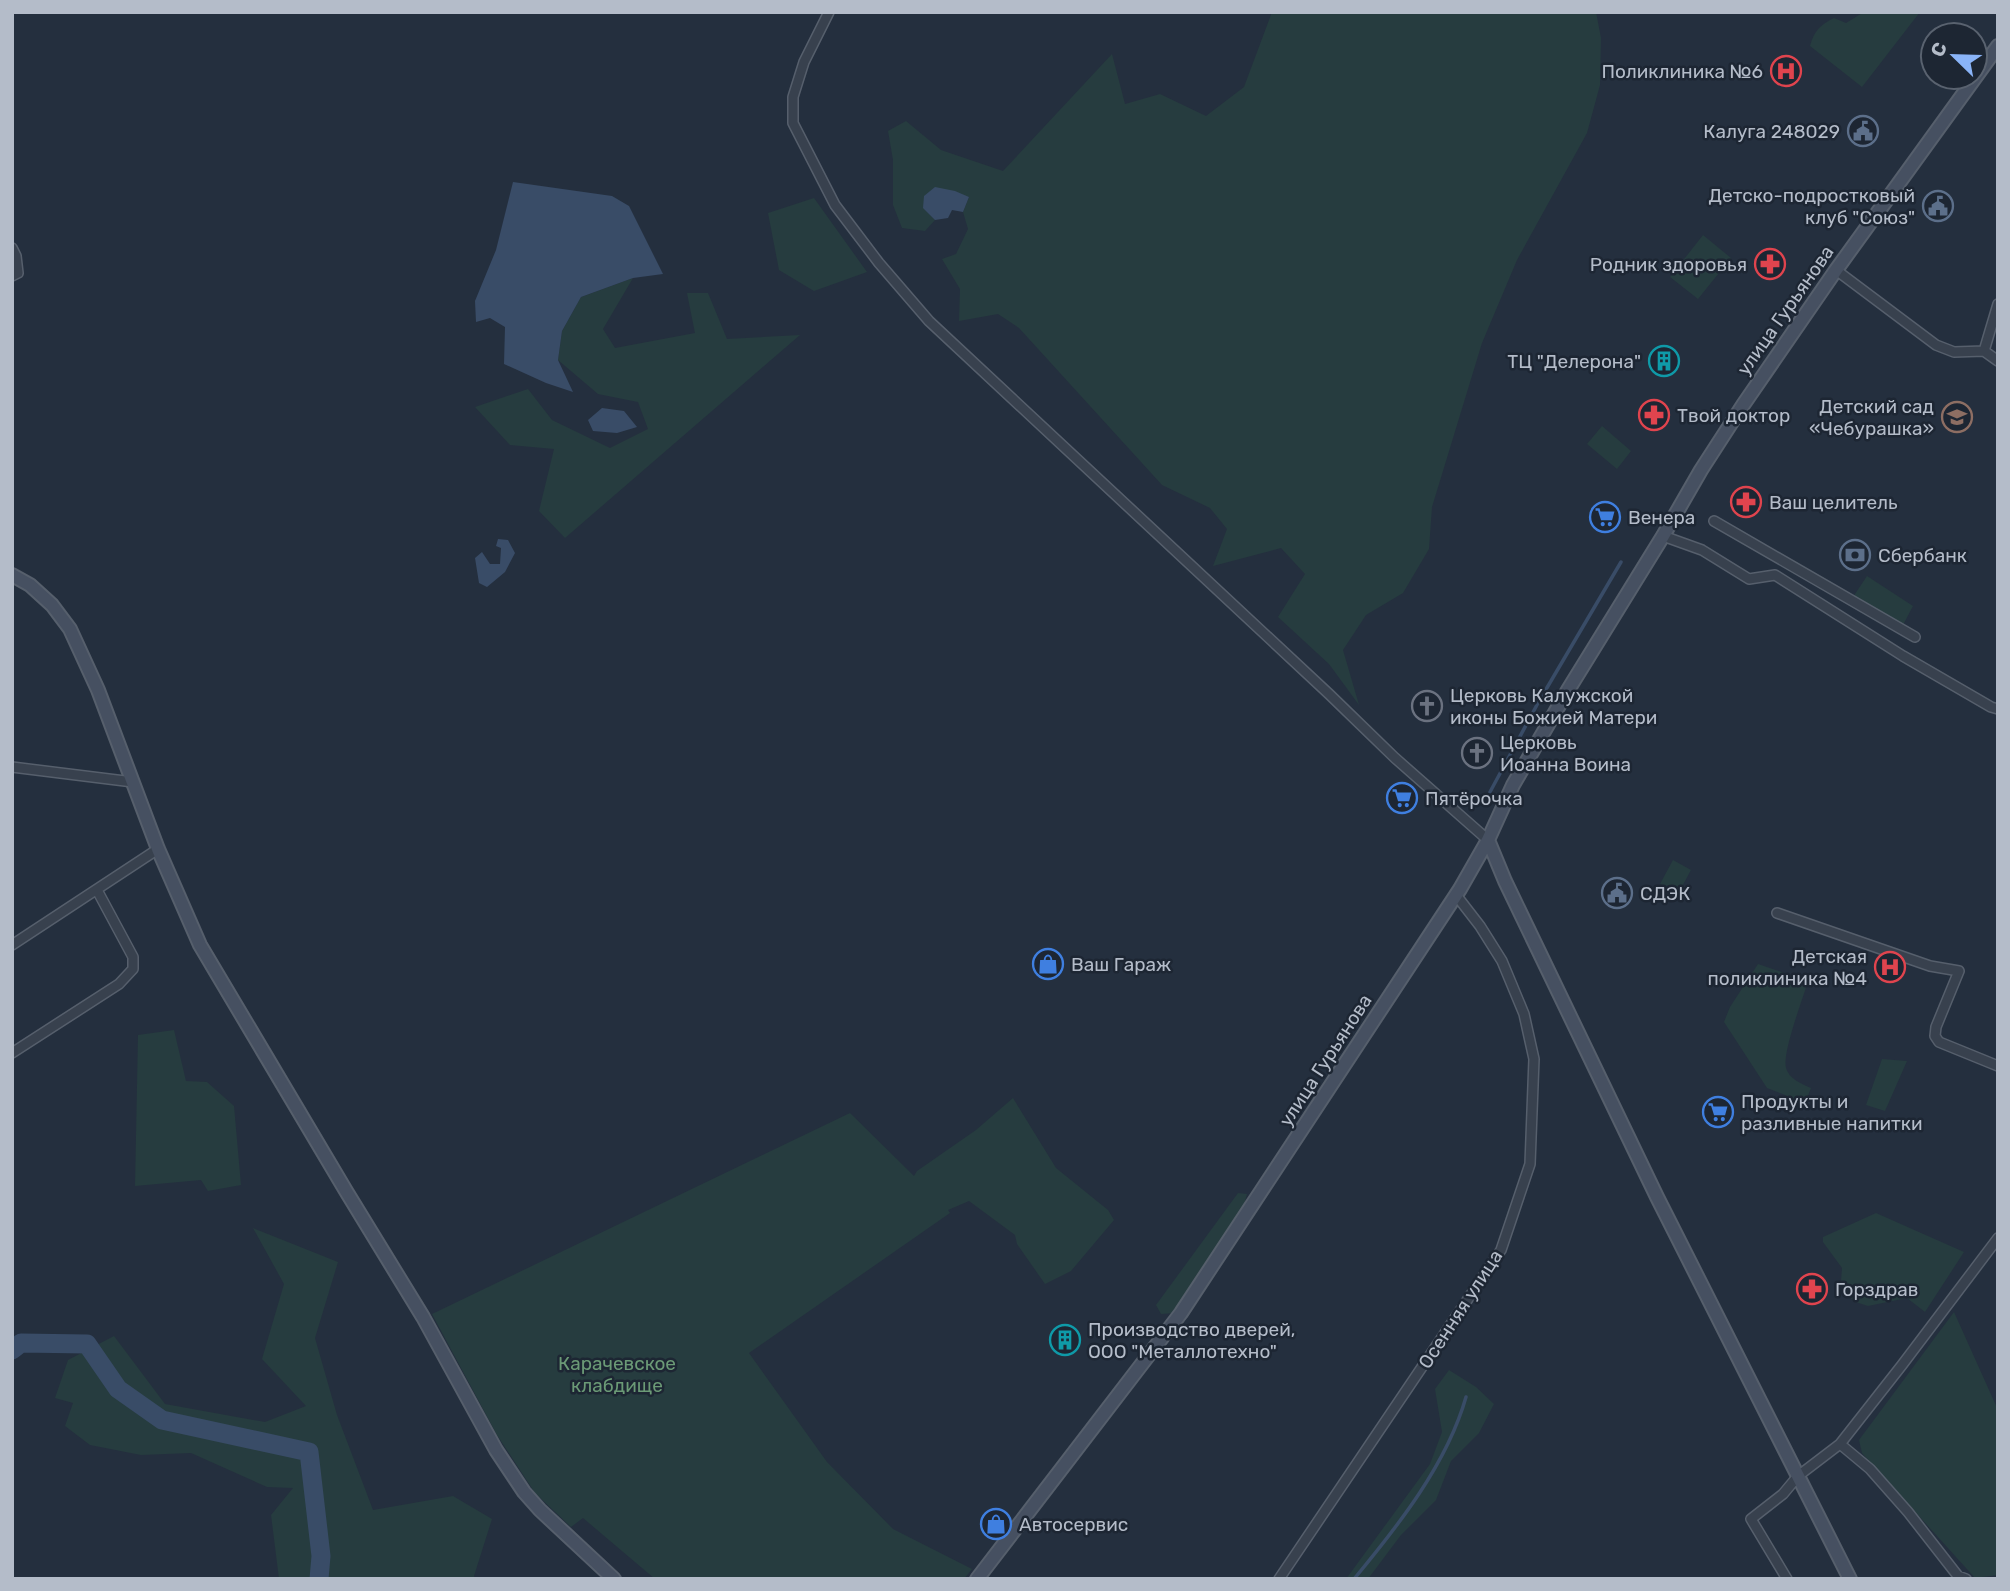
<svg xmlns="http://www.w3.org/2000/svg" width="2010" height="1591" font-family="Rubik,sans-serif">
  <style>
    .green { fill: #263c3f }
    .water { fill: #394c67 }
    .lines { fill: none; stroke-linecap: round; stroke-linejoin: round }
    .stream { stroke: #394c67; stroke-width: 3.5 }
    .river { stroke: #394c67; stroke-width: 19 }
    .street-casing { stroke: #565f6c; stroke-width: 12 }
    .secondary-casing { stroke: #565f6c; stroke-width: 16 }
    .street { stroke: #38414e; stroke-width: 9 }
    .secondary { stroke: #465061; stroke-width: 12 }
    .labels { text-anchor: middle; stroke-width: 5; stroke-linejoin: round; paint-order: stroke }
    .poi-label { font-size: 19px; fill: #b4bcc9; stroke: #1d2633; text-anchor: start }
    .street-label { font-size: 19px; fill: #b4bcc9; stroke: #1d2633 }
    .park-label { font-size: 19px; fill: #6b9a76; stroke: #1d2633 }
  </style>
  <rect width="100%" height="100%" fill="#242f3e"/>
  <!-- green -->
  <path class="green" d="M 1272,12 L 1596,12 L 1601,38 L 1600,85 L 1587,133 L 1517,260 L 1482,343 L 1432,507 L 1429,549 L 1403,593 L 1366,615 L 1343,650 L 1359,705 L 1329,664 L 1278,617 L 1305,574 L 1281,548 L 1213,566 L 1227,529 L 1210,508 L 1162,485 L 1019,328 L 998,314 L 959,321 L 960,289 L 942,259 L 956,254 L 968,229 L 963,212 L 969,197 L 923,207 L 935,220 L 925,231 L 902,228 L 893,205 L 893,160 L 888,131 L 906,121 L 941,150 L 1003,171 L 1112,54 L 1125,104 L 1160,94 L 1206,116 L 1244,87 Z
    M 1864,12 L 1920,12 L 1862,87 L 1810,46 C 1814,31 1820,25 1834,18 L 1846,23 Z
    M 814,198 L 867,272 L 814,291 L 779,270 L 768,213 Z
    M 1703,235 L 1731,258 L 1698,299 L 1670,277 Z
    M 633,278 L 603,329 L 615,348 L 695,333 L 687,293 L 708,293 L 727,339 L 800,335 L 565,538 L 539,511 L 554,449 L 510,445 L 475,407 L 528,389 L 552,420 L 610,448 L 648,429 L 638,402 L 598,394 L 558,360 L 562,331 L 581,297 Z
    M 1602,426 L 1631,451 L 1617,469 L 1587,444 Z
    M 1867,576 L 1913,606 L 1903,625 L 1853,597 Z
    M 1673,860 L 1691,870 L 1678,894 L 1660,884 Z
    M 1758,964 L 1808,981 C 1803,999 1782,1052 1786,1068 C 1789,1079 1802,1084 1811,1088 L 1803,1108 L 1789,1102 L 1785,1095 L 1767,1088 L 1724,1022 L 1730,1007 Z
    M 174,1030 L 186,1081 L 207,1082 L 234,1106 L 241,1185 L 208,1191 L 201,1180 L 135,1186 L 138,1035 Z
    M 1882,1059 L 1907,1061 L 1885,1111 L 1866,1105 Z
    M 1013,1098 L 1056,1168 L 1108,1210 L 1114,1220 L 1071,1271 L 1045,1284 L 1017,1244 L 1015,1235 L 969,1201 L 948,1210 L 950,1213 L 749,1353 L 827,1462 L 893,1529 L 972,1569 L 964,1579 L 655,1579 L 583,1518 L 571,1527 L 535,1493 L 497,1435 L 432,1314 L 850,1113 L 914,1176 L 917,1171 L 976,1130 Z
    M 1238,1193 L 1247,1194 L 1244,1205 L 1174,1313 L 1161,1314 L 1156,1305 Z
    M 1876,1213 L 1964,1252 L 1925,1312 L 1907,1298 L 1868,1306 L 1853,1301 L 1841,1281 L 1842,1268 L 1823,1242 L 1823,1237 Z
    M 253,1228 L 338,1262 L 315,1338 L 337,1415 L 373,1510 L 453,1496 L 492,1519 L 474,1576 L 475,1579 L 279,1579 L 271,1515 L 293,1488 L 267,1487 L 191,1453 L 141,1455 L 90,1445 L 65,1426 L 73,1403 L 55,1398 L 68,1360 L 114,1336 L 165,1404 L 265,1422 L 306,1406 L 262,1359 L 284,1284 Z
    M 1954,1312 L 1998,1410 L 1998,1575 L 1975,1578 L 1862,1453 L 1859,1440 Z
    M 1449,1370 L 1476,1387 L 1494,1404 L 1479,1433 L 1451,1461 L 1436,1500 L 1401,1535 L 1368,1579 L 1346,1579 L 1430,1464 L 1442,1432 L 1435,1389 Z"/>
  <!-- water -->
  <path class="water" d="M 513,182 L 612,196 L 629,206 L 663,274 L 633,278 L 581,297 L 562,331 L 558,360 L 573,392 L 546,383 L 504,364 L 505,327 L 490,318 L 476,322 L 475,301 L 496,250 Z
    M 935,187 L 955,191 L 969,197 L 963,212 L 952,210 L 948,218 L 935,220 L 923,208 L 924,196 Z
    M 602,408 L 624,411 L 637,427 L 617,433 L 593,431 L 588,420 Z
    M 498,539 L 508,540 L 515,553 L 505,572 L 487,587 L 479,583 L 475,558 L 482,552 L 490,564 L 500,564 L 501,548 L 496,546 Z"/>
  <g class="lines">
    <!-- stream -->
    <path class="stream" d="M 1490,792 L 1538,703 L 1621,562
      M 1354,1579 C 1398,1526 1447,1464 1466,1397"/>
    <!-- river -->
    <path class="river" d="M 12,1350 L 21,1343 L 87,1344 L 118,1389 L 162,1420 L 309,1452 L 321,1556 L 319,1579"/>
    <!-- street casing -->
    <g class="street-casing">
      <path id="street" d="M 829,12 L 804,62 L 793,97 L 793,123 L 835,205 L 879,263 L 929,321 L 1329,694 L 1395,758 L 1488,840
        M 12,248 L 16,256 L 18,273 L 12,276
        M 1836,270 L 1936,345 L 1954,352 L 1984,351 L 1998,361
        M 1984,351 L 1998,304
        M 1714,521 L 1915,637
        M 1663,536 L 1702,550 L 1749,579 L 1775,575 L 1903,656 L 1991,707 L 1998,709
        M 12,767 L 133,782
        M 1777,913 L 1930,966 L 1959,971 L 1936,1027 L 1935,1036 L 1939,1042 L 1998,1066
        M 12,945 L 158,849
        M 12,1053 L 119,984 L 133,969 L 133,957 L 97,890
        M 1840,1444 L 1870,1469 L 1908,1512 L 1958,1576 L 1966,1579
        M 1279,1579 L 1501,1250 L 1530,1164 L 1534,1059 L 1524,1014 L 1502,961 L 1480,926 L 1456,895
        M 1787,1579 L 1751,1519 L 1783,1494 L 1798,1476 L 1840,1444 L 1902,1365 L 1998,1238"/>
    </g>
    <!-- secondary casing -->
    <g class="secondary-casing">
      <path id="secondary" d="M 12,575 L 30,585 L 52,605 L 70,629 L 98,690 L 158,849 L 200,945 L 346,1191 L 423,1317 L 496,1450 L 524,1492 L 540,1510 L 614,1579
        M 1488,840 L 1505,881 L 1657,1197 L 1850,1579
        M 977,1579 L 1181,1313 L 1460,889 L 1488,840 L 1513,785 L 1568,690 L 1663,536 L 1701,470 L 1743,405 L 1836,270 L 1998,46"/>
    </g>
    <!-- street -->
    <use href="#street" class="street"/>
    <!-- secondary -->
    <use href="#secondary" class="secondary"/>
  </g>
  <!-- icons -->
  <defs>
    <g id="hospital-ring" transform="scale(1.575)"><circle r="9.5" fill="#1d2633" stroke="#e0444e" stroke-width="1.5"/><path d="M-5-5h3v3.5h4V-5h3V5h-3V1.5h-4V5h-3Z" fill="#e0444e"/></g>
    <g id="civic-ring" transform="scale(1.575)"><circle r="9.5" fill="#1d2633" stroke="#5c6f8a" stroke-width="1.5"/><path d="M-.6-6.5H3V-4.5H.6V-3L4-1V1h2V6H-6V1h2V-1L-.6-3ZM-1.2 2.5V6h2.4V2.5Z" fill="#5c6f8a"/></g>
    <g id="pharmacy-ring" transform="scale(1.575)"><circle r="9.5" fill="#1d2633" stroke="#e0444e" stroke-width="1.5"/><path d="M-2-6h4v4h4v4h-4v4h-4v-4h-4v-4h4Z" fill="#e0444e"/></g>
    <g id="building-ring" transform="scale(1.575)"><circle r="9.5" fill="#1d2633" stroke="#0f9aa8" stroke-width="1.5"/><path d="M-4-6H4V6H1V3H-1V6H-4ZM-2.5-4.3h1.7v1.8h-1.7ZM.8-4.3h1.7v1.8H.8ZM-2.5-1h1.7V.8h-1.7ZM.8-1h1.7V.8H.8Z" fill="#0f9aa8"/></g>
    <g id="school-ring" transform="scale(1.575)"><circle r="9.5" fill="#1d2633" stroke="#8d6e63" stroke-width="1.5"/><path d="M0-5L7-2L0 1L-7-2ZM-4 1L0 2.5L4 1V4Q0 6-4 4Z" fill="#8d6e63"/></g>
    <g id="supermarket-ring" transform="scale(1.575)"><circle r="9.5" fill="#1d2633" stroke="#3f7fe0" stroke-width="1.5"/><path d="M-6-5.5h2.5l.6 2H6L4.5 2H-2.5L-4.4-4H-6ZM-1.5 3.2a1.3 1.3 0 1 0 .1 0ZM3 3.2a1.3 1.3 0 1 0 .1 0Z" fill="#3f7fe0"/></g>
    <g id="bank-ring" transform="scale(1.575)"><circle r="9.5" fill="#1d2633" stroke="#5c6f8a" stroke-width="1.5"/><path d="M-6-4H6V4H-6ZM0-2.3a2.3 2.3 0 1 0 0 4.6a2.3 2.3 0 1 0 0-4.6Z" fill="#5c6f8a"/></g>
    <g id="church-ring" transform="scale(1.575)"><circle r="9.5" fill="#1d2633" stroke="#6b7280" stroke-width="1.5"/><path d="M-1.2-6h2.4v3.5h3.3v2.4h-3.3V6h-2.4V-.1h-3.3v-2.4h3.3Z" fill="#6b7280"/></g>
    <g id="shop-ring" transform="scale(1.575)"><circle r="9.5" fill="#1d2633" stroke="#3f7fe0" stroke-width="1.5"/><path d="M-5-2.5h2.3a2.7 3.5 0 0 1 5.4 0H5L5.5 6h-11ZM-1.5-2.5h3a1.5 2.3 0 0 0-3 0Z" fill="#3f7fe0"/></g>
  </defs>
  <g fill-rule="evenodd">
    <use href="#hospital-ring" x="1786" y="71"/>
    <use href="#civic-ring" x="1863" y="131"/>
    <use href="#civic-ring" x="1938" y="206"/>
    <use href="#pharmacy-ring" x="1770" y="264"/>
    <use href="#building-ring" x="1664" y="361"/>
    <use href="#pharmacy-ring" x="1654" y="415"/>
    <use href="#school-ring" x="1957" y="417"/>
    <use href="#pharmacy-ring" x="1746" y="502"/>
    <use href="#supermarket-ring" x="1605" y="517"/>
    <use href="#bank-ring" x="1855" y="555"/>
    <use href="#church-ring" x="1427" y="706"/>
    <use href="#church-ring" x="1477" y="753"/>
    <use href="#supermarket-ring" x="1402" y="798"/>
    <use href="#civic-ring" x="1617" y="893"/>
    <use href="#shop-ring" x="1048" y="964"/>
    <use href="#hospital-ring" x="1890" y="967"/>
    <use href="#supermarket-ring" x="1718" y="1112"/>
    <use href="#pharmacy-ring" x="1812" y="1289"/>
    <use href="#building-ring" x="1065" y="1340"/>
    <use href="#shop-ring" x="996" y="1524"/>
  </g>
  <g class="labels">
    <!-- poi labels -->
    <g class="poi-label">
      <text x="1763" y="78" text-anchor="end">Поликлиника №6</text>
      <text x="1840" y="138" text-anchor="end">Калуга 248029</text>
      <text x="1915" y="202" text-anchor="end">Детско-подростковый<tspan x="1915" dy="22">клуб "Союз"</tspan></text>
      <text x="1747" y="271" text-anchor="end">Родник здоровья</text>
      <text x="1641" y="368" text-anchor="end">ТЦ "Делерона"</text>
      <text x="1934" y="413" text-anchor="end">Детский сад<tspan x="1934" dy="22">«Чебурашка»</tspan></text>
      <text x="1677" y="422">Твой доктор</text>
      <text x="1769" y="509">Ваш целитель</text>
      <text x="1628" y="524">Венера</text>
      <text x="1878" y="562">Сбербанк</text>
      <text x="1450" y="702">Церковь Калужской<tspan x="1450" dy="22">иконы Божией Матери</tspan></text>
      <text x="1500" y="749">Церковь<tspan x="1500" dy="22">Иоанна Воина</tspan></text>
      <text x="1425" y="805">Пятёрочка</text>
      <text x="1640" y="900">СДЭК</text>
      <text x="1867" y="963" text-anchor="end">Детская<tspan x="1867" dy="22">поликлиника №4</tspan></text>
      <text x="1071" y="971">Ваш Гараж</text>
      <text x="1741" y="1108">Продукты и<tspan x="1741" dy="22">разливные напитки</tspan></text>
      <text x="1835" y="1296">Горздрав</text>
      <text x="1088" y="1336">Производство дверей,<tspan x="1088" dy="22">ООО "Металлотехно"</tspan></text>
      <text x="1019" y="1531">Автосервис</text>
    </g>
    <!-- street labels -->
    <g class="street-label">
      <text transform="translate(1785 310) rotate(-55)" y="7">улица Гурьянова</text>
      <text transform="translate(1325 1060) rotate(-57)" y="7">улица Гурьянова</text>
      <text transform="translate(1460 1309) rotate(-57)" y="7">Осенняя улица</text>
    </g>
    <!-- park labels -->
    <g class="park-label">
      <text x="617" y="1370">Карачевское<tspan x="617" dy="22">клабдище</tspan></text>
    </g>
  </g>
  <!-- border -->
  <rect width="2010" height="1591" fill="none" stroke="#b4bcc9" stroke-width="28"/>
  <!-- north arrow -->
  <g transform="translate(1954 56) rotate(293)"><circle r="33" fill="#1d2633" stroke="#59626f" stroke-width="2"/>
  <path d="M0-5L12 26L0 18L-12 26Z" fill="#8ab4f8"/>
  <text y="-10" font-size="19" font-weight="bold" text-anchor="middle" fill="#b4bcc9">С</text>
  </g>
</svg>
